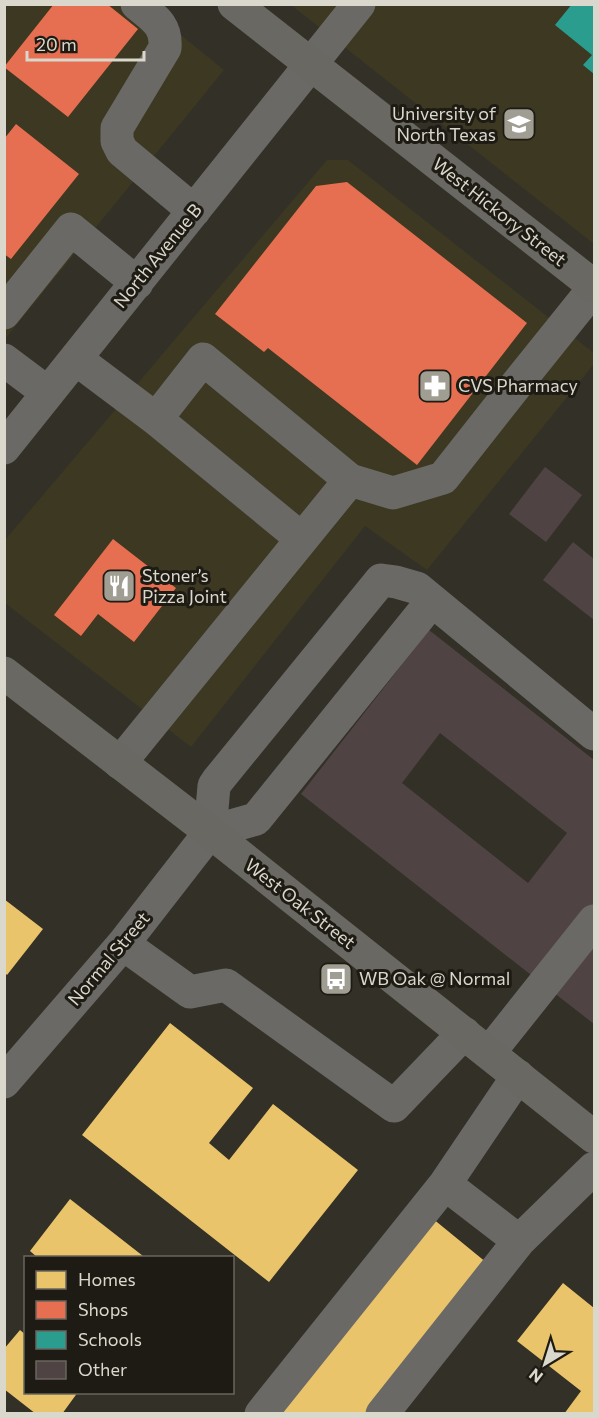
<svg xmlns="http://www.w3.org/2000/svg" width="599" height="1418" font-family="Commissioner,sans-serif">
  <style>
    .built { fill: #3d3821 }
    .homes { fill: #e9c46a }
    .shops { fill: #e76f51 }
    .schools { fill: #2a9d8f }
    .building { fill: #4f4443; fill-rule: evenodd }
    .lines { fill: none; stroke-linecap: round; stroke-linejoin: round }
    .minor { stroke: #6a6966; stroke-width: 33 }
    .major { stroke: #6a6862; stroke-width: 33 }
    .labels { text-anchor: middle; stroke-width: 6; stroke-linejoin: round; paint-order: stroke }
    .poi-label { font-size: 18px; fill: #dad7cc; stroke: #1d1b13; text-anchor: start }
    .street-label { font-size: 18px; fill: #dad7cc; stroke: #1d1b13 }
  </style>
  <rect width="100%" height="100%" fill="#333027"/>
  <!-- built -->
  <path class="built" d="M 5,5 L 144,5 L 224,70 L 5,339 Z
    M 291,5 L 594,5 L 594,244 Z
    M 327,160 L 348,160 L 594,353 L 594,364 L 427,570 L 365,526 L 191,747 L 5,603 L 4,541 Z"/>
  <!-- homes -->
  <path class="homes" d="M 4,899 L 43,929 L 7,975 L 4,972 Z
    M 170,1023 L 253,1088 L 209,1143 L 229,1160 L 273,1104 L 358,1170 L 269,1282 L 82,1135 Z
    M 70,1199 L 143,1256 L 141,1258 L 38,1258 L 30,1251 Z
    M 432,1218 L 487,1263 L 367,1414 L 276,1414 Z
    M 563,1283 L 594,1308 L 594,1414 L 564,1414 L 581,1391 L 517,1341 Z
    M 20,1330 L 26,1335 L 26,1392 L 78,1392 L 62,1414 L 36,1414 L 4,1389 L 4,1349 Z"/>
  <!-- shops -->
  <path class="shops" d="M 54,4 L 107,4 L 138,29 L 68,117 L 4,67 Z
    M 16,124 L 79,174 L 11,259 L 4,254 L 4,139 Z
    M 347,182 L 527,323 L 417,465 L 268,348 L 264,352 L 215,314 L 316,186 Z
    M 113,539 L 176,588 L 134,642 L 98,614 L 81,636 L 54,615 Z"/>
  <!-- schools -->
  <path class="schools" d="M 572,4 L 594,4 L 594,74 L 583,65 L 592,55 L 555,25 Z"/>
  <!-- building -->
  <path class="building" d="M 545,467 L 582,495 L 546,542 L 509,514 Z
    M 573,542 L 594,559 L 594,620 L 543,580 Z
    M 429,630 L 594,760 L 594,913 L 540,982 L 301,794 ZM 440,733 L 567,833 L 528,883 L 402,783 Z
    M 594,940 L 594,1024 L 553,992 Z"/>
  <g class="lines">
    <!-- minor -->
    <path class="minor" d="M 137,4 C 154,18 167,25 165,48 L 117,128 L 117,141 L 122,151 L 194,211
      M 4,313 L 71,229 L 137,283
      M 76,359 L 156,419 L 203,359 L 350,480 L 393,493 L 443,478 L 517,384 L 594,288
      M 4,360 L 48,393
      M 156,419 L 302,539 L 350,480
      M 4,448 L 359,4
      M 120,763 L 302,539
      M 210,832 L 214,786 L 218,780 L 381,580 L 396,582 L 417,588 L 594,734
      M 210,832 L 256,819 L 432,601
      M 123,944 L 190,992 L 226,985 L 394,1106 L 464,1033
      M 489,1053 L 594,921
      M 4,1082 L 123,944 L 210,832
      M 445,1184 L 519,1241
      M 261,1414 L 445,1184 L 518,1076
      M 382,1414 L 519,1241 L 594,1168"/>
    <!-- major -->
    <path class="major" d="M 234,4 L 594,286
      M 4,673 L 210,832 L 594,1137"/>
  </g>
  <!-- icons -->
  <defs>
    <g id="university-square" transform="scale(1.725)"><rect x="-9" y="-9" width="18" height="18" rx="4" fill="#a09d92" stroke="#1d1b13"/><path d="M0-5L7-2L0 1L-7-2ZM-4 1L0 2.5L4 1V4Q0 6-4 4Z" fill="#fff"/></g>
    <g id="pharmacy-square" transform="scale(1.725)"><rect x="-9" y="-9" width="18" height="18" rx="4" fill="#a09d92" stroke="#1d1b13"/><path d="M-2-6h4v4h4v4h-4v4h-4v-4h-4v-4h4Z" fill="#fff"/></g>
    <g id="restaurant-square" transform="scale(1.725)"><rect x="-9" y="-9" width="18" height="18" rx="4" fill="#a09d92" stroke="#1d1b13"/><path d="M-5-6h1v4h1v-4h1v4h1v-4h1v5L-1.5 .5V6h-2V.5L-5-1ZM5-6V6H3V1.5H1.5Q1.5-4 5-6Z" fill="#fff"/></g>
    <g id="bus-square" transform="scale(1.725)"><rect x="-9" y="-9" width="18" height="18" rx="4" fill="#a09d92" stroke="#1d1b13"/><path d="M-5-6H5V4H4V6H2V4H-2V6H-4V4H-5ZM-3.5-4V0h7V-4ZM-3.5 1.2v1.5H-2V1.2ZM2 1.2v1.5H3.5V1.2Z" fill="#fff"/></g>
  </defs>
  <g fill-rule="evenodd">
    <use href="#university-square" x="519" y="124"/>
    <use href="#pharmacy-square" x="435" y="386"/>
    <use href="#restaurant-square" x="119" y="586"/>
    <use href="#bus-square" x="336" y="979"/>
  </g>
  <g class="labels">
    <!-- poi labels -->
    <g class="poi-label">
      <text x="496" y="120" text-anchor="end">University of<tspan x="496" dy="21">North Texas</tspan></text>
      <text x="458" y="392">CVS Pharmacy</text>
      <text x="142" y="582">Stoner’s<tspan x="142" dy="21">Pizza Joint</tspan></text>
      <text x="359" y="985">WB Oak @ Normal</text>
    </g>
    <!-- street labels -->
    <g class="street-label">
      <text transform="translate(499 212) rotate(38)" y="6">West Hickory Street</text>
      <text transform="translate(158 256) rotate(-51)" y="6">North Avenue B</text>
      <text transform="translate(300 904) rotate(38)" y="6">West Oak Street</text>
      <text transform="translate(109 959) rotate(-50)" y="6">Normal Street</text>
    </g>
  </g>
  <!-- border -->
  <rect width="599" height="1418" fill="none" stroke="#dad7cc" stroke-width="12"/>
  <!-- legend -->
  <rect x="24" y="1256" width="210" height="138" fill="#1d1b13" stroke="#69665d" stroke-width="1.5"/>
  <rect x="36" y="1271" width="30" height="18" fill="#e9c46a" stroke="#69665d" stroke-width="1.5"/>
  <text x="78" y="1286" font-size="18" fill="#dad7cc">Homes</text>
  <rect x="36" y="1301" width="30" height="18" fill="#e76f51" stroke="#69665d" stroke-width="1.5"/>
  <text x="78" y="1316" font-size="18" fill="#dad7cc">Shops</text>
  <rect x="36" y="1331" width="30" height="18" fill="#2a9d8f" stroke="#69665d" stroke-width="1.5"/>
  <text x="78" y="1346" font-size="18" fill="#dad7cc">Schools</text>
  <rect x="36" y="1361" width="30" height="18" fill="#4f4443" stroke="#69665d" stroke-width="1.5"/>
  <text x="78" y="1376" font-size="18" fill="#dad7cc">Other</text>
  <!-- north arrow -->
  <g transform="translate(545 1364) rotate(218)" stroke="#1d1b13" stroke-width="4.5" paint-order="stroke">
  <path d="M0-4.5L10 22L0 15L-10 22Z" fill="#dad7cc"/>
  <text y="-9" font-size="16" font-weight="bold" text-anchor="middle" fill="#dad7cc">N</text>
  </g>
  <!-- scale -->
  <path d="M27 51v9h117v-9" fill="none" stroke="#dad7cc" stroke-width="3"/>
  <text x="36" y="51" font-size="18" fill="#dad7cc" stroke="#1d1b13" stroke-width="4.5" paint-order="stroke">20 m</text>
</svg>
